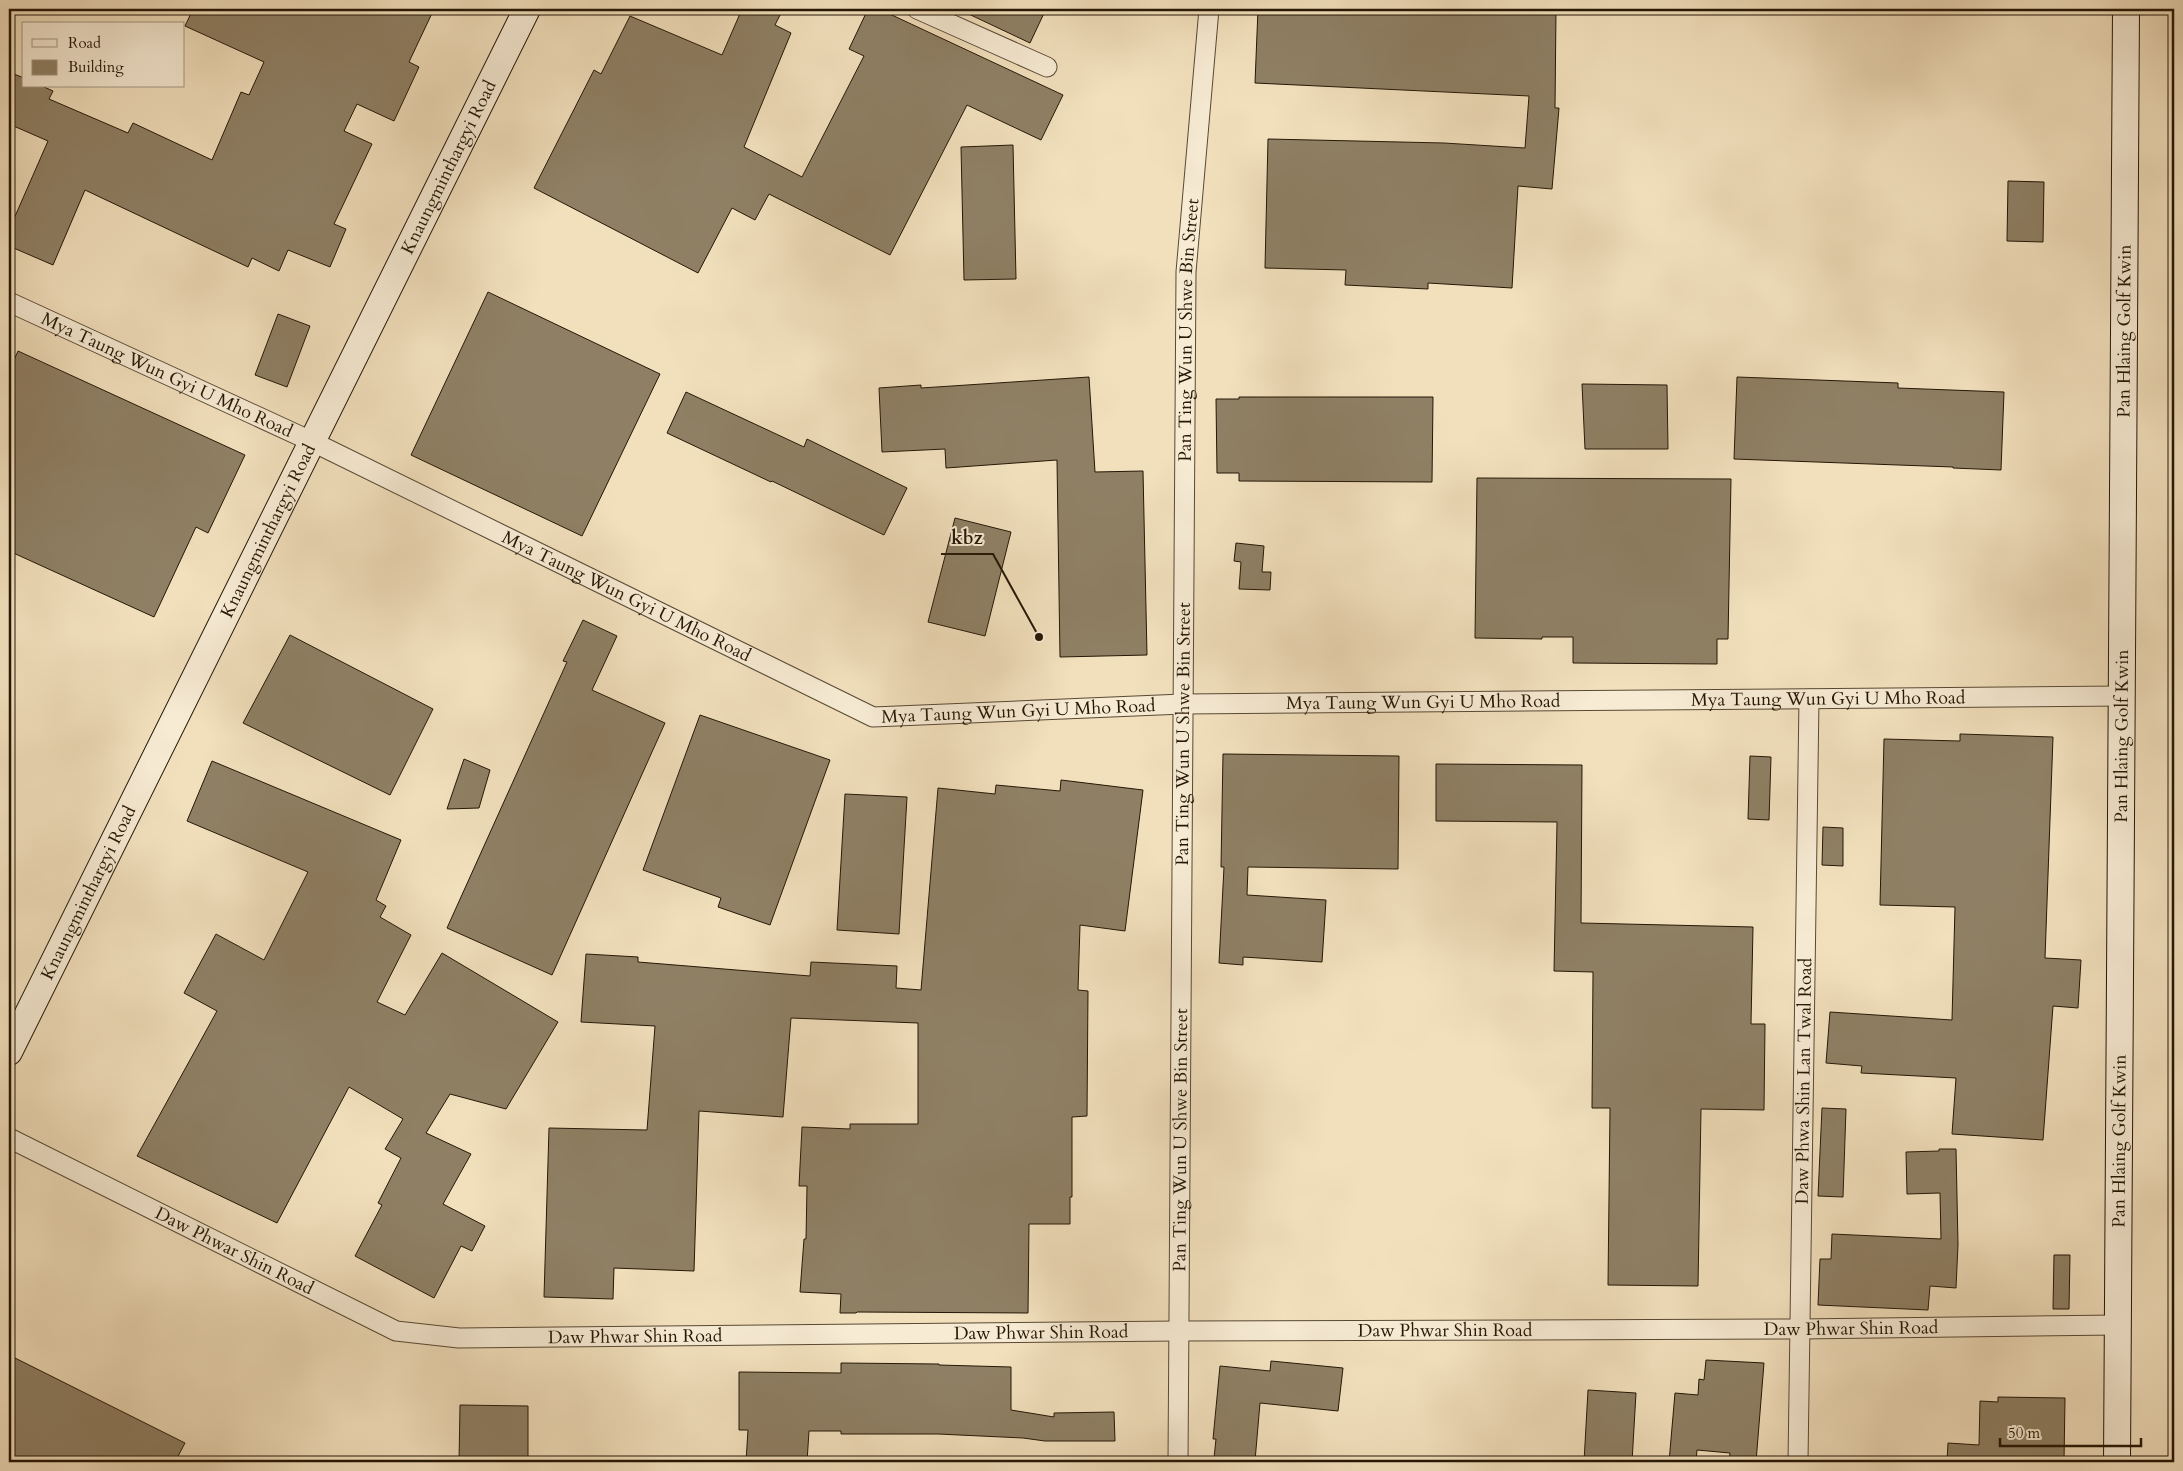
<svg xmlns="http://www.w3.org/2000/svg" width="2183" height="1471" font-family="Cardo,serif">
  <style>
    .building { fill: #8f8065; stroke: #241706 }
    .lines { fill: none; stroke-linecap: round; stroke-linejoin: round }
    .street-casing { stroke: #584934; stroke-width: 21 }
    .secondary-casing { stroke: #241706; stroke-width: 28 }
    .street { stroke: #f7ebd4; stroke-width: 19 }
    .secondary { stroke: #f7ebd4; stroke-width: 26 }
    .labels { text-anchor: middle; stroke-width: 4; stroke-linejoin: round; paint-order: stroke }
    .street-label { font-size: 18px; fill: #241706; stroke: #f7ebd4 }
    .leader { fill: none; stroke: #241706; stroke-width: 2 }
    .callout-dot { fill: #241706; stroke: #f7ebd4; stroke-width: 2 }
    .callout-label { font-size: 19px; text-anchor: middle; font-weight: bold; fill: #241706; stroke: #f7ebd4; stroke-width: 4; stroke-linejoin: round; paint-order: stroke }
  </style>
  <rect width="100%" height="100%" fill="#f2e0bd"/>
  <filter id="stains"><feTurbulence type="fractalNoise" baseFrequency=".004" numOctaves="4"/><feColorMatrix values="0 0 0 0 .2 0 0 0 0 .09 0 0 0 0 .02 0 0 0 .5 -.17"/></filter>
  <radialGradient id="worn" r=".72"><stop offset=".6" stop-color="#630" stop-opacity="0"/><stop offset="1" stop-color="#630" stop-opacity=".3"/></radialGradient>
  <!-- building -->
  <path class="building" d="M 193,9 L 434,9 L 409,62 L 419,67 L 394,121 L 357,104 L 344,131 L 372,144 L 334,224 L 346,229 L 330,267 L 288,250 L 279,271 L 252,258 L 248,267 L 85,190 L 53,265 L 9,246 L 9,230 L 48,141 L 9,124 L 9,72 L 24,78 L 24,86 L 42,86 L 53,91 L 49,99 L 128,133 L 133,123 L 212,160 L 241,92 L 249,95 L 264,62 L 185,26 Z
    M 742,9 L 783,9 L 775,25 L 791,33 L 744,147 L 802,177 L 864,56 L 849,49 L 868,9 L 879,9 L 1063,95 L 1041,140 L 967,105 L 890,255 L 769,194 L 755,220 L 732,208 L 698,273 L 534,188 L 594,70 L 601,74 L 630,16 L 722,55 Z
    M 958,9 L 1046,9 L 1030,43 Z
    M 1258,9 L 1439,12 L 1439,9 L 1556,9 L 1555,108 L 1559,108 L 1552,189 L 1518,186 L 1512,288 L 1428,283 L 1428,289 L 1345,285 L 1346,270 L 1265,268 L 1268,139 L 1444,143 L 1525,148 L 1529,96 L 1255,83 Z
    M 1013,145 L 1016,279 L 964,280 L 961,147 Z
    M 2008,181 L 2044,182 L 2043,242 L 2007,241 Z
    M 488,292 L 660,374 L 582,536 L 411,455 Z
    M 278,314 L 310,326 L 287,387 L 255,375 Z
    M 18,351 L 245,455 L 208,533 L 196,527 L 154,617 L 9,551 L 9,371 Z
    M 1089,377 L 1095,472 L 1143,471 L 1147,655 L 1060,657 L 1057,460 L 946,468 L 945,449 L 882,452 L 879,388 L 921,385 L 921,388 Z
    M 1737,377 L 1898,383 L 1898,388 L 2004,392 L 2001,470 L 1953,468 L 1953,467 L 1734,459 Z
    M 1582,384 L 1667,385 L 1668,449 L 1585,449 Z
    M 686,392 L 804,447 L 807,439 L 907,488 L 884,535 L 772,481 L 771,482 L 667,433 Z
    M 1239,397 L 1433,397 L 1432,482 L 1239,481 L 1239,473 L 1217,473 L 1216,399 L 1239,399 Z
    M 1477,478 L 1731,479 L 1728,639 L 1717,639 L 1717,664 L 1573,663 L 1573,637 L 1542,637 L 1542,639 L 1475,638 Z
    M 955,518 L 1011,532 L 985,636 L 928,622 Z
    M 1236,543 L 1264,546 L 1262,572 L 1271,572 L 1270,590 L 1239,589 L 1241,562 L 1234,561 Z
    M 583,620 L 617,636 L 592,690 L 665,723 L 552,975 L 447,928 L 567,662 L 563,661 Z
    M 290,635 L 433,709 L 390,795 L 243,723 Z
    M 700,715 L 830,760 L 770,925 L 718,907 L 721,898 L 643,870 Z
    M 1960,734 L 2053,737 L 2045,958 L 2081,960 L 2078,1008 L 2053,1006 L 2043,1140 L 1952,1134 L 1956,1078 L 1861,1073 L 1862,1066 L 1826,1063 L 1830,1012 L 1952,1020 L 1955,907 L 1880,905 L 1884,739 L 1960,741 Z
    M 1223,754 L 1399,756 L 1398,869 L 1248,867 L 1247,895 L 1326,900 L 1322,962 L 1243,957 L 1243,965 L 1219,963 L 1224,867 L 1221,867 Z
    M 1750,756 L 1771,757 L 1769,820 L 1748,819 Z
    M 464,759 L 490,770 L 479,808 L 447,809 Z
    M 212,761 L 401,840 L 376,900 L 386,906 L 380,917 L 411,935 L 377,1002 L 405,1015 L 442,953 L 558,1022 L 506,1109 L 450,1094 L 426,1133 L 471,1154 L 443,1204 L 485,1226 L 472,1251 L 461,1246 L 434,1298 L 355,1256 L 382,1205 L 378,1203 L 401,1158 L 385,1149 L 403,1119 L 349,1087 L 277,1223 L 137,1156 L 217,1011 L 184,993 L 216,934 L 264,960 L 308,872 L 187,821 Z
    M 1436,764 L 1582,765 L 1581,923 L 1753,927 L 1751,1024 L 1765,1024 L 1764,1110 L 1701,1109 L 1698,1286 L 1608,1285 L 1610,1108 L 1592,1108 L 1593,972 L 1554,971 L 1557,822 L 1436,821 Z
    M 1061,780 L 1143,790 L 1125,931 L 1080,925 L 1078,990 L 1088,991 L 1087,1116 L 1072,1117 L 1072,1197 L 1070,1197 L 1070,1224 L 1029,1224 L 1028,1313 L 857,1312 L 856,1313 L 840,1313 L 841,1294 L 800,1292 L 804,1239 L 806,1239 L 807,1186 L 799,1186 L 802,1127 L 850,1129 L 850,1124 L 918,1124 L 918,1023 L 791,1018 L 783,1117 L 699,1111 L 694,1271 L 614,1268 L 613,1299 L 544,1297 L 549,1128 L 647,1130 L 655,1026 L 581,1022 L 586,954 L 638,957 L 638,962 L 810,976 L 811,962 L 897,966 L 896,988 L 921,990 L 938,788 L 995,794 L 996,785 L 1060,791 Z
    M 845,794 L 907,797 L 899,934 L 837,930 Z
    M 1823,827 L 1843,828 L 1843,866 L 1822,865 Z
    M 1822,1108 L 1846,1109 L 1843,1197 L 1818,1196 Z
    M 1939,1149 L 1956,1149 L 1958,1245 L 1956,1288 L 1930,1286 L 1928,1310 L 1818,1305 L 1820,1259 L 1831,1259 L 1832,1234 L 1941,1239 L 1940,1193 L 1907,1194 L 1906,1152 L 1939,1151 Z
    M 2054,1255 L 2070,1255 L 2069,1309 L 2053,1309 Z
    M 9,1355 L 185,1443 L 175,1462 L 9,1462 Z
    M 1706,1360 L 1764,1363 L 1756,1462 L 1729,1462 L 1730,1453 L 1697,1450 L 1696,1462 L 1669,1462 L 1675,1393 L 1698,1395 L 1699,1379 L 1704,1380 Z
    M 1271,1361 L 1343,1368 L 1338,1411 L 1260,1403 L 1255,1461 L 1214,1458 L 1216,1439 L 1213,1439 L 1220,1366 L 1270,1371 Z
    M 841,1363 L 939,1364 L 939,1365 L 1011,1367 L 1011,1410 L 1054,1417 L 1054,1413 L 1114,1412 L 1115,1441 L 1045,1441 L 1023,1438 L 938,1434 L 841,1434 L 841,1431 L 809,1431 L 807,1462 L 746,1462 L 748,1430 L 739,1430 L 739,1372 L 841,1373 Z
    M 1588,1390 L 1636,1393 L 1632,1462 L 1584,1462 Z
    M 1998,1397 L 2065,1398 L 2064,1462 L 1947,1462 L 1948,1443 L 1979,1445 L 1980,1401 L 1998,1402 Z
    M 460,1405 L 528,1406 L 528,1462 L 459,1462 Z"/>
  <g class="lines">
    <!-- street casing -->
    <g class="street-casing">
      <g id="street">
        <path d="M 917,9 L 1047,67"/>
        <path id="s1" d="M 9,302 L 313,442 L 873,717 L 1183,704 L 2122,696"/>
        <path id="s2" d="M 9,1138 L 396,1331 L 459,1338 L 1179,1331 L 1800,1329 L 2117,1325"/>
        <path id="s3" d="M 1178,1462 L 1186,272 L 1209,9"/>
        <path id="s4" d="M 1798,1462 L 1809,699"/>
      </g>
    </g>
    <!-- secondary casing -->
    <g class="secondary-casing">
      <g id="secondary">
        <path id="s5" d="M 9,1052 L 527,9"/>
        <path id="s6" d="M 2117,1462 L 2126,9"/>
      </g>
    </g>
    <!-- street -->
    <use href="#street" class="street"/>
    <!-- secondary -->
    <use href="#secondary" class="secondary"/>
  </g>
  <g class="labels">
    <!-- street labels -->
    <g class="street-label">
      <text dy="6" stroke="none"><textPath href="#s5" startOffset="988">Knaungminthargyi Road</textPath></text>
      <text dy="6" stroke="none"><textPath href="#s3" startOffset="1132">Pan Ting Wun U Shwe Bin Street</textPath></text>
      <text dy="6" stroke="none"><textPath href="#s6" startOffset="1131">Pan Hlaing Golf Kwin</textPath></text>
      <text dy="6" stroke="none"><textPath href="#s1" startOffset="174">Mya Taung Wun Gyi U Mho Road</textPath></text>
      <text dy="6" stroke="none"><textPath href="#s5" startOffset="582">Knaungminthargyi Road</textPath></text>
      <text dy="6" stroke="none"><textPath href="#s1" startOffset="684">Mya Taung Wun Gyi U Mho Road</textPath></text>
      <text dy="6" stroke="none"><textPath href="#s1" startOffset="1914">Mya Taung Wun Gyi U Mho Road</textPath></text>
      <text dy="6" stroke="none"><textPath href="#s1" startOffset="1509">Mya Taung Wun Gyi U Mho Road</textPath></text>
      <text dy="6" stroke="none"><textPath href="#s1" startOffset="1104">Mya Taung Wun Gyi U Mho Road</textPath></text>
      <text dy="6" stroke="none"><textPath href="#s3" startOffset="728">Pan Ting Wun U Shwe Bin Street</textPath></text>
      <text dy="6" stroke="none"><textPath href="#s6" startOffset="726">Pan Hlaing Golf Kwin</textPath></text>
      <text dy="6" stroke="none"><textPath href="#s5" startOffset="178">Knaungminthargyi Road</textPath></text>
      <text dy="6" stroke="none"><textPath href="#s4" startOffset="381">Daw Phwa Shin Lan Twal Road</textPath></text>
      <text dy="6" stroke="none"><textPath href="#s3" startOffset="322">Pan Ting Wun U Shwe Bin Street</textPath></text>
      <text dy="6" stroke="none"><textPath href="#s6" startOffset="321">Pan Hlaing Golf Kwin</textPath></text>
      <text dy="6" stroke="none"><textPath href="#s2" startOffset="252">Daw Phwar Shin Road</textPath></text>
      <text dy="6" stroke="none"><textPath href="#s2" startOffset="1888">Daw Phwar Shin Road</textPath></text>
      <text dy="6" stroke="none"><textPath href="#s2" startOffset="1482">Daw Phwar Shin Road</textPath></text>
      <text dy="6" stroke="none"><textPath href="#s2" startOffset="1078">Daw Phwar Shin Road</textPath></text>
      <text dy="6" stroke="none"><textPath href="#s2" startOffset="672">Daw Phwar Shin Road</textPath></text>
    </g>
  </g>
  <!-- callouts -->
  <path class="leader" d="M1039 637L993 554H941"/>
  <circle class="callout-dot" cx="1039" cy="637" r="5"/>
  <g class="callout-label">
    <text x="967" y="544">kbz</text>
  </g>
  <!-- margin -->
  <rect width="2183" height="1471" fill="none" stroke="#f2e0bd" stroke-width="30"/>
  <rect x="10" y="10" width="2163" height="1451" fill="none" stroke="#241706" stroke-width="2.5"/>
  <rect x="15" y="15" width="2153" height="1441" fill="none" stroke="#241706"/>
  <!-- legend -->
  <rect x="22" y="22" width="162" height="65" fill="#f7ebd4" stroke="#a39682"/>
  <rect x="32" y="39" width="25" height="8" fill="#f7ebd4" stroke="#a39682"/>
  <text x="68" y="48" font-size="15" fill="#241706">Road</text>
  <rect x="32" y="60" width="25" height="15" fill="#8f8065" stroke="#a39682"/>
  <text x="68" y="72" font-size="15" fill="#241706">Building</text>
  <!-- scale -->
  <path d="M2000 1438v8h141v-8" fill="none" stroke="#241706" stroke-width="2.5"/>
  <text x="2008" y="1438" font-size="15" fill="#241706" stroke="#f7ebd4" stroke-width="4" paint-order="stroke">50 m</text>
  <rect width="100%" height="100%" filter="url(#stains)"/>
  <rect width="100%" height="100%" fill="url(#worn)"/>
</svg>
